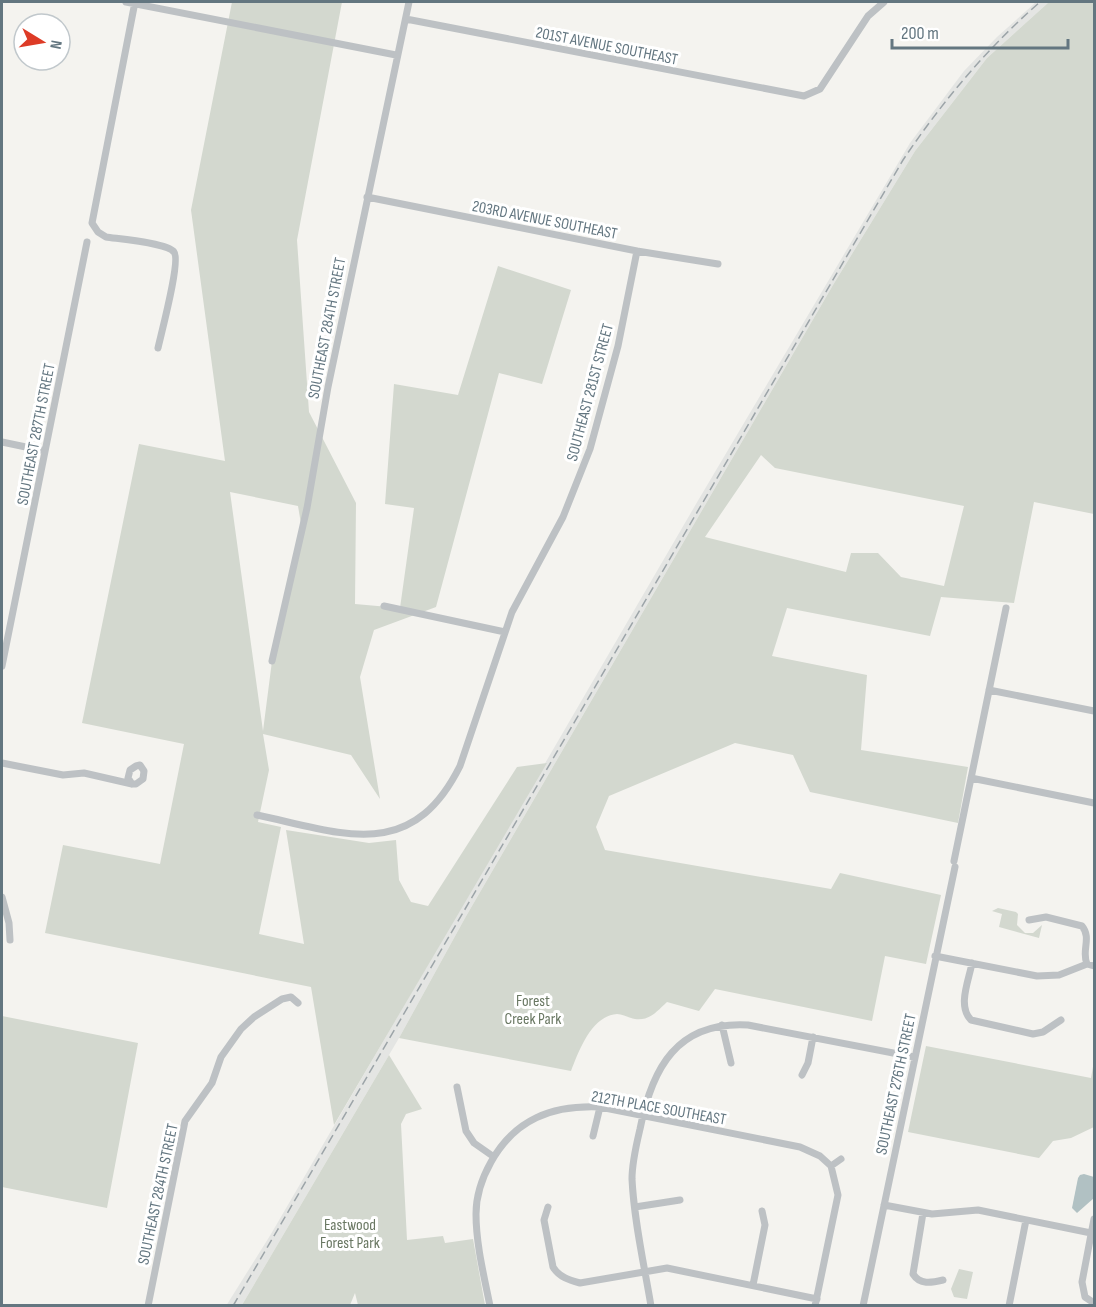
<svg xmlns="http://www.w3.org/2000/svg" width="1096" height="1307" font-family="'Sofia Sans Condensed',sans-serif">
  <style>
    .built { fill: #e4e5e3 }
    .green { fill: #d3d8cf; fill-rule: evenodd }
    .water { fill: #b1c1c3 }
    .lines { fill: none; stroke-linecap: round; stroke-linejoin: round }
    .minor { stroke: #bdc1c4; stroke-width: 7 }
    .rail { stroke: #9ca4a8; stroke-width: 1.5; stroke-dasharray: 9 4.5; stroke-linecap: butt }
    .labels { text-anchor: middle; stroke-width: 6; stroke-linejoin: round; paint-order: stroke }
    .street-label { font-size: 16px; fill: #637680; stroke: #fff }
    .park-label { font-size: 16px; fill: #697762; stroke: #fff }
  </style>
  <rect width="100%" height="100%" fill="#f4f3ef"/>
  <!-- built -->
  <path class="built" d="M 1036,2 L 1049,2 L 987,58 L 915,151 L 833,285 L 465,918 L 399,1038 L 242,1305 L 226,1306 L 271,1234 L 696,504 L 910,143 L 964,71 L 997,37 Z"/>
  <!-- green -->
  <path class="green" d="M 232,2 L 342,2 L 297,240 L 309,412 L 356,503 L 355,604 L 400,608 L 414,508 L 385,504 L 394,384 L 458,395 L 498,266 L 571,290 L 542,384 L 499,373 L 436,607 L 374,630 L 360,677 L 380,799 L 351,755 L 263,734 L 269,770 L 258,822 L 281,827 L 259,934 L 304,944 L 286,830 L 369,843 L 396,840 L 399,880 L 411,902 L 428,906 L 517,767 L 547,763 L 334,1125 L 311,987 L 45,933 L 63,845 L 160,864 L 184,744 L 82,723 L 139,444 L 225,461 L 191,210 ZM 230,492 L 298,506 L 302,530 L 272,661 L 263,731 Z
    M 1049,2 L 1094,2 L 1094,514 L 1034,502 L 1014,603 L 941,597 L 930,636 L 787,608 L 772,656 L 867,675 L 861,750 L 968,767 L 958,823 L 810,792 L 793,755 L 735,743 L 609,796 L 596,827 L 605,850 L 831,889 L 840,873 L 941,895 L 926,964 L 885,956 L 872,1021 L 715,989 L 699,1011 L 667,1002 C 657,1011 650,1021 635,1019 C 629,1018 623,1014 617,1014 C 591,1016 579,1051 571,1071 L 399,1038 L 465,918 L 833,285 L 915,151 L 987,58 ZM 761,455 L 775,468 L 964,506 L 944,586 L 901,577 L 878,553 L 851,553 L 846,572 L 705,537 Z
    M 998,908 L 1016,912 L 1018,914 L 1017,925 L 1025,933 L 1033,933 L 1042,925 L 1039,938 L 999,927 L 1002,914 L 992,911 Z
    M 2,1016 L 138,1043 L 107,1208 L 2,1187 Z
    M 926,1046 L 1091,1078 L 1094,1061 L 1094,1127 L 1071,1138 L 1053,1141 L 1039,1158 L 908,1132 Z
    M 389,1055 L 422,1109 L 406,1114 L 401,1124 L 407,1240 L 443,1236 L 445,1243 L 473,1239 L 485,1305 L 358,1305 L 355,1293 L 350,1305 L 242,1305 Z
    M 959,1269 L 973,1272 L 967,1299 L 954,1297 L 951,1289 Z"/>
  <!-- water -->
  <path class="water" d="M 1084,1174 L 1094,1177 L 1094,1198 L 1077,1213 L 1072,1208 L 1078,1178 L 1080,1175 Z"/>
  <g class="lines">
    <!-- minor -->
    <path class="minor" d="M 126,2 L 396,55
      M 135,2 L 92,223 L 98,232 L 106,237 C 119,239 167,243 174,252 C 181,260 161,334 158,348
      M 406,19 L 804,96 L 820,89 L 868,16 L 884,2
      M 367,197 L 637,251 L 718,264
      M 2,442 L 45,451
      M 384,606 L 505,632
      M 272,661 L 307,508 L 328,387 L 409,2
      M 2,666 L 87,242
      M 989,690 L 1094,711
      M 2,763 L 63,775 L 84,773 L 132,784 L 136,784 L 143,779 L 144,771 L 140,765 L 136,766 L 130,770 L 128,778 L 132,784
      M 971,778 L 1094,803
      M 257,815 C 342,833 411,864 460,766 L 512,612 L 563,517 L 590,449 L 618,346 L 637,251
      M 954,861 L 1006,608
      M 2,897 L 9,923 L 10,940
      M 1029,920 L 1046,917 L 1082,926 C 1092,938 1081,951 1087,964
      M 935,956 L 1037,976 L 1059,975 L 1087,964 L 1094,966
      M 972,963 C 969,980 957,1006 971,1020 L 1033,1034 L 1043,1032 L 1061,1020
      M 722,1025 L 731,1063
      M 802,1075 L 808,1063 L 813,1037
      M 457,1087 L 466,1131 L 474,1143 L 494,1157
      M 593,1136 L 600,1107
      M 831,1166 L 841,1159
      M 884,1205 L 932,1214 L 978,1210 L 1091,1233
      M 548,1207 L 544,1220 L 553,1267 C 559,1277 569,1280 580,1283 L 667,1268 L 817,1299
      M 635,1207 L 680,1200
      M 923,1213 L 913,1274 C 920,1285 931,1283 943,1280
      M 1094,1219 L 1082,1282 L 1085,1297 L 1094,1303
      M 753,1285 L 765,1225 L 762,1211
      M 148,1306 L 185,1121 L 212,1083 L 221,1057 L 241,1029 L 254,1017 L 282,999 L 291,997 L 298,1003
      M 490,1306 C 484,1276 476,1244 476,1214 C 476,1195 482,1178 491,1162 C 515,1119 552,1105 600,1107 L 800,1147 L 820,1156 L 831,1166 L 838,1195 L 815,1306
      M 651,1306 C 644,1264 634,1221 632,1179 C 632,1162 636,1146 640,1129 C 652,1068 677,1021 748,1025 L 914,1057
      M 863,1306 L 955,867
      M 1009,1306 L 1026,1220"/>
    <!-- rail -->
    <path class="rail" d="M 233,1306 L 903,160 C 942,102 987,48 1040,2"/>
  </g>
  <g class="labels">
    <!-- street labels -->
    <g class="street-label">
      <text transform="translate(607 45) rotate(11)" y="6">201ST AVENUE SOUTHEAST</text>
      <text transform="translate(545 219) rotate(11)" y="6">203RD AVENUE SOUTHEAST</text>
      <text transform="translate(326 328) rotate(-79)" y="6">SOUTHEAST 284TH STREET</text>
      <text transform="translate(589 392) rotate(-75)" y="6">SOUTHEAST 281ST STREET</text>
      <text transform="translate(35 434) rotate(-79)" y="6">SOUTHEAST 287TH STREET</text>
      <text transform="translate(895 1084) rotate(-78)" y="6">SOUTHEAST 276TH STREET</text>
      <text transform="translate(659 1107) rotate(10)" y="6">212TH PLACE SOUTHEAST</text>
      <text transform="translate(157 1194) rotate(-78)" y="6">SOUTHEAST 284TH STREET</text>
    </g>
    <!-- park labels -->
    <g class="park-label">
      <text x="533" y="1006">Forest<tspan x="533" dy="18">Creek Park</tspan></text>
      <text x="350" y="1230">Eastwood<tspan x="350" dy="18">Forest Park</tspan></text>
    </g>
  </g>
  <!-- border -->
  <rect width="1096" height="1307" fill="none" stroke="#637680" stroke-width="6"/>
  <!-- north arrow -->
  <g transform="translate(42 42) rotate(101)"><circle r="28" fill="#ffffff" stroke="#c1c8cc" stroke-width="1.5"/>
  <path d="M0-4.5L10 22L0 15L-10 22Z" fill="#dd3b26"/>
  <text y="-9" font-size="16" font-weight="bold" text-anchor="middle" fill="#637680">N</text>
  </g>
  <!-- scale -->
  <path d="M892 39v9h176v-9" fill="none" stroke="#637680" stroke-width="3"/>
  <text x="901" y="39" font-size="18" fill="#637680" stroke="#ffffff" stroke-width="4.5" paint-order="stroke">200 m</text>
</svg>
